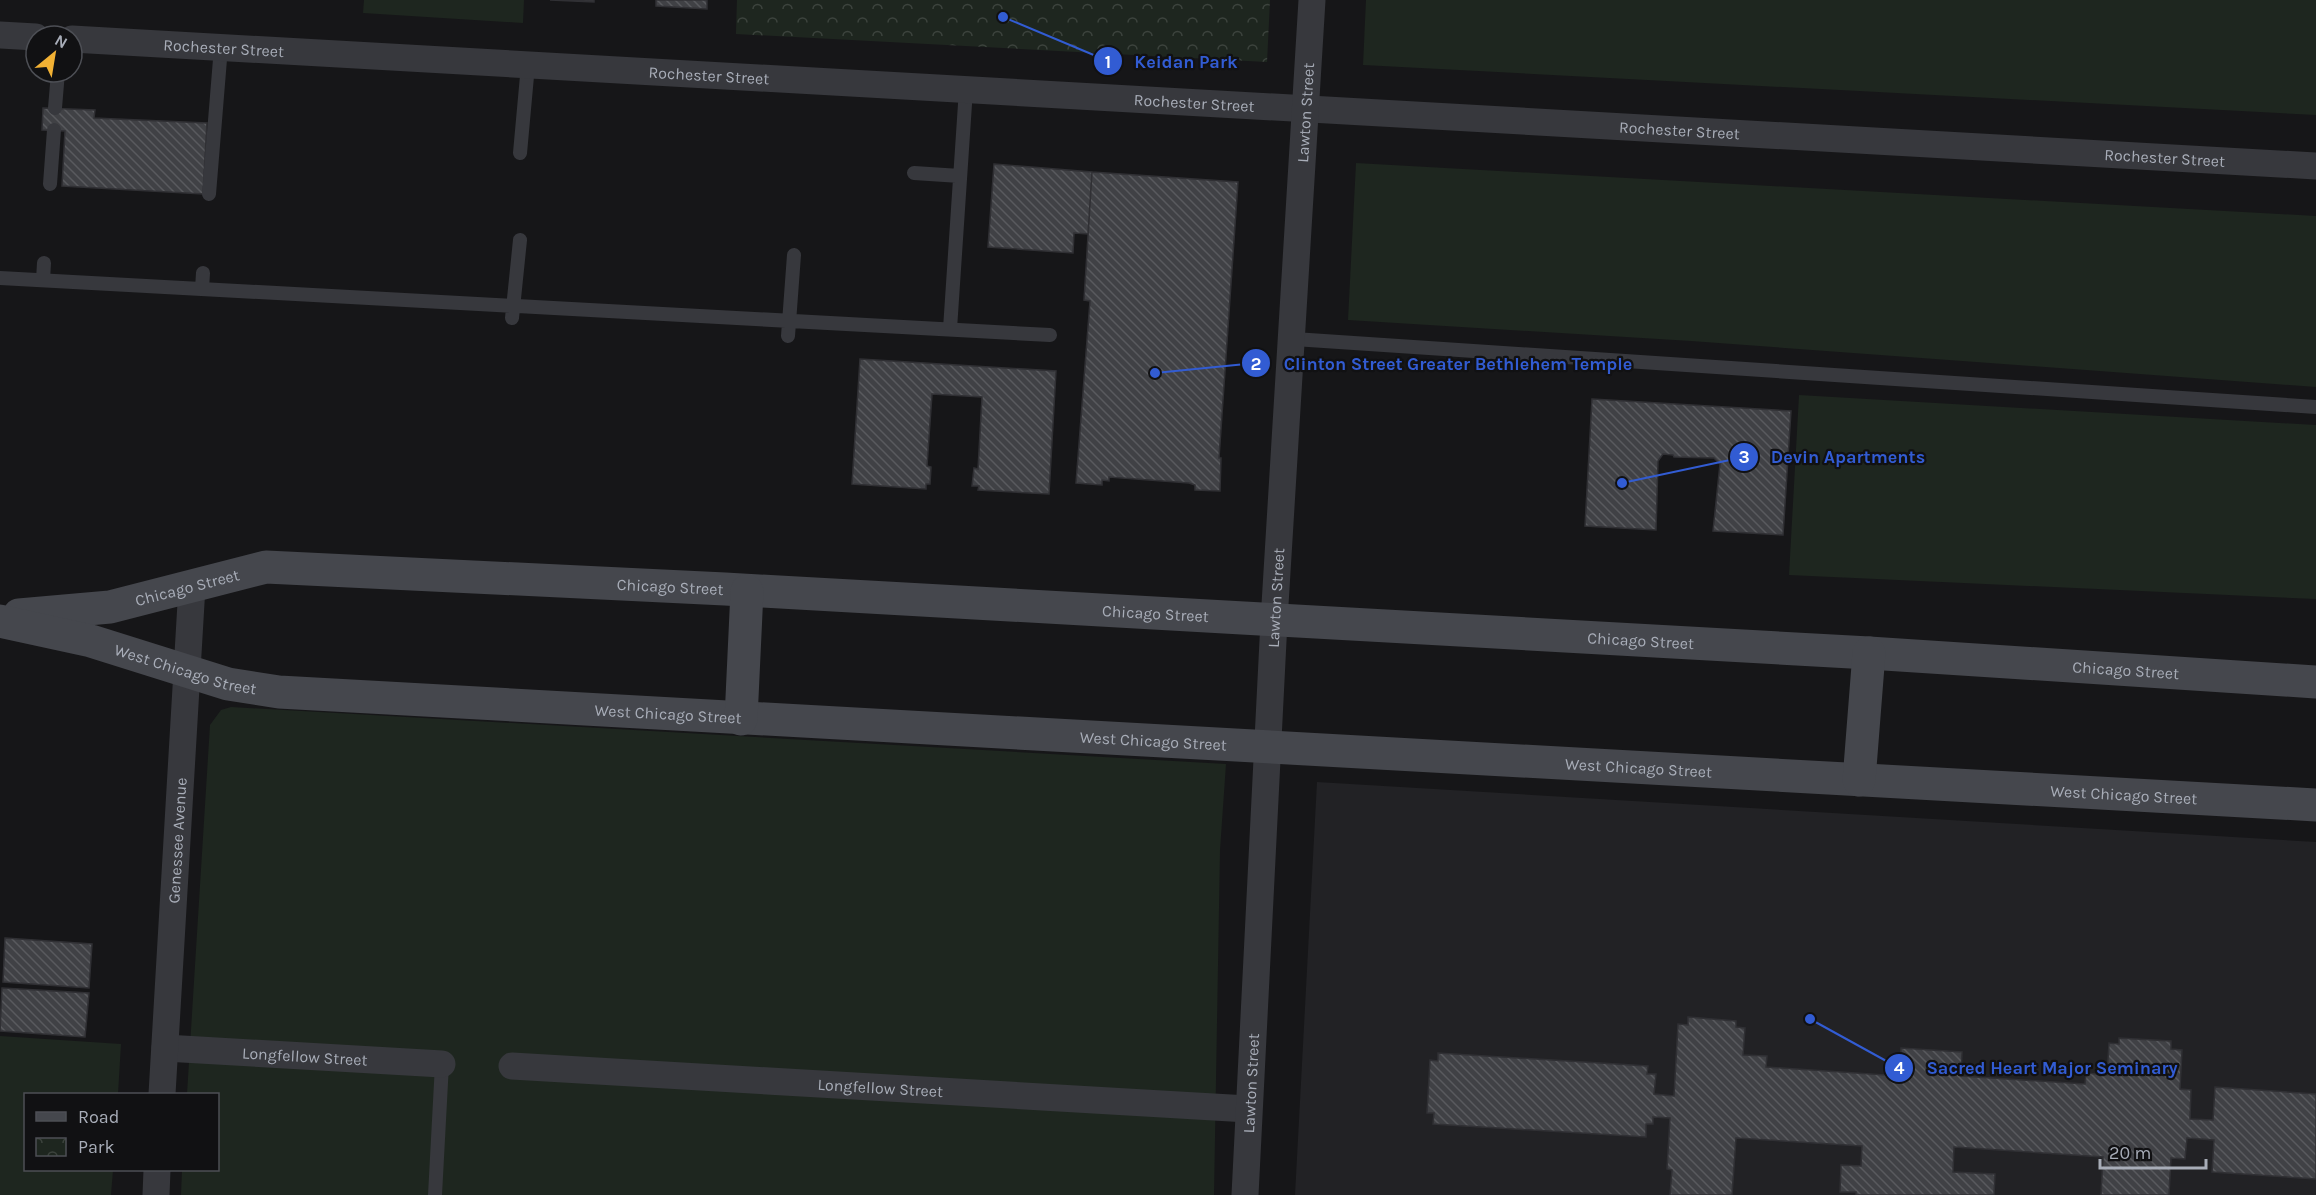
<svg xmlns="http://www.w3.org/2000/svg" width="2316" height="1195" font-family="Karla,sans-serif">
  <style>
    .built { fill: #222225 }
    .grass { fill: #1e261f }
    .park { fill: url(#park-crowns) }
    .building { fill: url(#building-back-hatch); stroke: #303034; stroke-width: 1.5 }
    .lines { fill: none; stroke-linecap: round; stroke-linejoin: round }
    .lane { stroke: #37383d; stroke-width: 14 }
    .street { stroke: #37383d; stroke-width: 27 }
    .secondary { stroke: #45474d; stroke-width: 33 }
    .labels { text-anchor: middle; stroke-width: 4.5; stroke-linejoin: round; paint-order: stroke }
    .street-label { font-size: 16px; fill: #a8adb8; stroke: #111113 }
    .leader { fill: none; stroke: #325cd3; stroke-width: 2 }
    .callout-dot { fill: #325cd3; stroke: #111113; stroke-width: 2 }
    .mark-label { font-size: 18px; text-anchor: middle; font-weight: bold; fill: #fff }
    .callout-label { font-size: 18px; text-anchor: middle; font-weight: bold; fill: #325cd3; stroke: #111113; stroke-width: 4.5; stroke-linejoin: round; paint-order: stroke }
  </style>
  <defs>
    <pattern id="park-crowns" width="20" height="18" patternUnits="userSpaceOnUse" patternTransform="scale(1.5)"><rect width="20" height="18" fill="#1e261f"/><path d="M2 6a3 3 0 1 1 6 0M12 15a3 3 0 1 1 6 0" fill="none" stroke="#3c433d"/></pattern>
    <pattern id="building-back-hatch" width="6" height="6" patternUnits="userSpaceOnUse" patternTransform="scale(1.5)"><rect width="6" height="6" fill="#404145"/><path d="M-1 5l2 2M0 0l6 6M5-1l2 2" fill="none" stroke="#595a5e"/></pattern>
  </defs>
  <rect width="100%" height="100%" fill="#161618"/>
  <!-- built -->
  <path class="built" d="M 1317,782 L 2316,842 L 2316,1195 L 1295,1195 Z"/>
  <!-- grass -->
  <path class="grass" d="M 364,0 L 524,0 L 523,23 L 363,13 Z
    M 1366,0 L 2316,0 L 2316,115 L 1363,65 Z
    M 1356,163 L 2316,216 L 2316,387 L 1691,341 L 1348,320 Z
    M 1799,395 L 2316,425 L 2316,599 L 1789,575 Z
    M 231,707 L 1226,764 L 1220,850 L 1214,1195 L 181,1195 L 182,1170 L 218,1170 L 218,1094 L 187,1094 L 210,725 L 221,710 Z
    M 0,1036 L 121,1044 L 118,1094 L 26,1094 L 26,1170 L 113,1170 L 111,1195 L 0,1195 Z"/>
  <!-- park -->
  <path class="park" d="M 737,0 L 1270,0 L 1267,62 L 736,34 Z"/>
  <!-- building -->
  <path class="building" d="M 550,0 L 594,0 L 594,2 Z
    M 656,0 L 707,0 L 707,9 L 656,6 Z
    M 43,108 L 95,110 L 94,118 L 207,123 L 203,194 L 62,186 L 65,131 L 42,130 Z
    M 994,164 L 1092,172 L 1088,234 L 1074,233 L 1073,253 L 988,247 Z
    M 1092,172 L 1238,182 L 1219,458 L 1221,458 L 1220,491 L 1195,490 L 1195,485 L 1189,483 L 1109,477 L 1109,481 L 1102,480 L 1102,485 L 1076,483 L 1090,301 L 1084,300 Z
    M 860,359 L 1056,371 L 1049,494 L 978,490 L 979,486 L 972,486 L 974,468 L 978,469 L 982,397 L 932,394 L 927,466 L 931,467 L 930,484 L 926,484 L 926,489 L 852,484 Z
    M 1592,399 L 1791,411 L 1783,535 L 1713,531 L 1720,464 L 1714,458 L 1674,457 L 1673,455 L 1663,454 L 1658,461 L 1656,530 L 1585,526 Z
    M 5,938 L 92,944 L 89,988 L 3,982 Z
    M 2,988 L 89,993 L 85,1037 L 0,1031 Z
    M 1688,1017 L 1736,1021 L 1736,1027 L 1745,1028 L 1743,1055 L 1767,1056 L 1766,1067 L 1900,1076 L 1901,1048 L 1962,1052 L 1961,1076 L 2085,1084 L 2086,1073 L 2107,1075 L 2109,1043 L 2119,1044 L 2119,1038 L 2171,1041 L 2171,1049 L 2182,1050 L 2180,1089 L 2191,1090 L 2190,1119 L 2213,1120 L 2215,1087 L 2316,1094 L 2316,1179 L 2212,1172 L 2214,1140 L 2187,1138 L 2185,1159 L 2171,1158 L 2169,1195 L 2101,1195 L 2103,1157 L 1954,1147 L 1953,1172 L 1995,1174 L 1994,1195 L 1856,1195 L 1856,1192 L 1840,1192 L 1841,1165 L 1861,1166 L 1862,1146 L 1736,1138 L 1732,1195 L 1670,1195 L 1672,1170 L 1667,1169 L 1670,1118 L 1653,1117 L 1653,1124 L 1646,1124 L 1646,1137 L 1433,1124 L 1434,1113 L 1427,1113 L 1430,1060 L 1438,1061 L 1438,1053 L 1648,1066 L 1647,1074 L 1656,1074 L 1654,1094 L 1674,1096 L 1678,1024 L 1688,1025 Z"/>
  <g class="lines">
    <!-- lane -->
    <path class="lane" d="M 55,108 L 58,72
      M 520,153 L 528,65
      M 914,173 L 960,176
      M 50,184 L 54,130
      M 209,194 L 221,47
      M 0,278 L 1050,335
      M 43,280 L 44,263
      M 202,289 L 203,273
      M 512,318 L 520,240
      M 950,329 L 966,89
      M 788,336 L 794,255
      M 1294,339 L 2316,407
      M 435,1195 L 442,1064"/>
    <!-- street -->
    <g class="street">
      <path d="M 0,35 L 36,37"/>
      <path id="s1" d="M 72,39 L 2316,166"/>
      <path id="s2" d="M 165,1048 L 442,1064"/>
      <path id="s3" d="M 512,1066 L 1248,1109"/>
      <path id="s4" d="M 162,1094 L 192,586"/>
      <path d="M 156,1195 L 157,1170"/>
      <path id="s5" d="M 1245,1195 L 1274,621 L 1312,0"/>
    </g>
    <!-- secondary -->
    <g class="secondary">
      <path id="s6" d="M 19,615 L 110,607 L 266,567 L 725,589 L 1869,653 L 2316,682"/>
      <path id="s7" d="M 0,621 L 91,641 L 228,684 L 279,692 L 2316,805"/>
      <path d="M 741,719 L 747,591"/>
      <path d="M 1859,780 L 1869,653"/>
    </g>
  </g>
  <g class="labels">
    <!-- street labels -->
    <g class="street-label">
      <text dy="6" stroke="none"><textPath href="#s1" startOffset="152">Rochester Street</textPath></text>
      <text dy="6" stroke="none"><textPath href="#s1" startOffset="638">Rochester Street</textPath></text>
      <text dy="6" stroke="none"><textPath href="#s1" startOffset="1124">Rochester Street</textPath></text>
      <text dy="6" stroke="none"><textPath href="#s5" startOffset="1084">Lawton Street</textPath></text>
      <text dy="6" stroke="none"><textPath href="#s1" startOffset="1610">Rochester Street</textPath></text>
      <text dy="6" stroke="none"><textPath href="#s1" startOffset="2096">Rochester Street</textPath></text>
      <text dy="6" stroke="none"><textPath href="#s6" startOffset="171">Chicago Street</textPath></text>
      <text dy="6" stroke="none"><textPath href="#s6" startOffset="657">Chicago Street</textPath></text>
      <text dy="6" stroke="none"><textPath href="#s5" startOffset="598">Lawton Street</textPath></text>
      <text dy="6" stroke="none"><textPath href="#s6" startOffset="1143">Chicago Street</textPath></text>
      <text dy="6" stroke="none"><textPath href="#s6" startOffset="1629">Chicago Street</textPath></text>
      <text dy="6" stroke="none"><textPath href="#s7" startOffset="192">West Chicago Street</textPath></text>
      <text dy="6" stroke="none"><textPath href="#s6" startOffset="2115">Chicago Street</textPath></text>
      <text dy="6" stroke="none"><textPath href="#s7" startOffset="678">West Chicago Street</textPath></text>
      <text dy="6" stroke="none"><textPath href="#s7" startOffset="1164">West Chicago Street</textPath></text>
      <text dy="6" stroke="none"><textPath href="#s7" startOffset="1650">West Chicago Street</textPath></text>
      <text dy="6" stroke="none"><textPath href="#s7" startOffset="2136">West Chicago Street</textPath></text>
      <text dy="6" stroke="none"><textPath href="#s4" startOffset="254">Genessee Avenue</textPath></text>
      <text dy="6" stroke="none"><textPath href="#s2" startOffset="140">Longfellow Street</textPath></text>
      <text dy="6" stroke="none"><textPath href="#s5" startOffset="112">Lawton Street</textPath></text>
      <text dy="6" stroke="none"><textPath href="#s3" startOffset="369">Longfellow Street</textPath></text>
    </g>
  </g>
  <!-- callouts -->
  <path class="leader" d="M1003 17L1108 61M1155 373L1256 363M1622 483L1744 457M1810 1019L1899 1068"/>
  <g class="callout-dot">
    <circle cx="1003" cy="17" r="6"/>
    <circle cx="1155" cy="373" r="6"/>
    <circle cx="1622" cy="483" r="6"/>
    <circle cx="1810" cy="1019" r="6"/>
    <circle cx="1108" cy="61" r="15"/>
    <circle cx="1256" cy="363" r="15"/>
    <circle cx="1744" cy="457" r="15"/>
    <circle cx="1899" cy="1068" r="15"/>
  </g>
  <g class="mark-label">
    <text x="1108" y="68">1</text>
    <text x="1256" y="370">2</text>
    <text x="1744" y="463">3</text>
    <text x="1899" y="1074">4</text>
  </g>
  <g class="callout-label">
    <text x="1186" y="68">Keidan Park</text>
    <text x="1458" y="370">Clinton Street Greater Bethlehem Temple</text>
    <text x="1848" y="463">Devin Apartments</text>
    <text x="2052" y="1074">Sacred Heart Major Seminary</text>
  </g>
  <!-- legend -->
  <rect x="24" y="1093" width="195" height="78" fill="#111113" stroke="#4d4f55" stroke-width="1.5"/>
  <rect x="36" y="1112" width="30" height="9" fill="#45474d" stroke="#4d4f55" stroke-width="1.5"/>
  <text x="78" y="1123" font-size="18" fill="#a8adb8">Road</text>
  <rect x="36" y="1138" width="30" height="18" fill="url(#park-crowns)" stroke="#4d4f55" stroke-width="1.5"/>
  <text x="78" y="1153" font-size="18" fill="#a8adb8">Park</text>
  <!-- north arrow -->
  <g transform="translate(54 54) rotate(30)"><circle r="28" fill="#111113" stroke="#4d4f55" stroke-width="1.5"/>
  <path d="M0-4.5L10 22L0 15L-10 22Z" fill="#f2b134"/>
  <text y="-9" font-size="16" font-weight="bold" text-anchor="middle" fill="#a8adb8">N</text>
  </g>
  <!-- scale -->
  <path d="M2100 1159v9h106v-9" fill="none" stroke="#a8adb8" stroke-width="3"/>
  <text x="2109" y="1159" font-size="18" fill="#a8adb8" stroke="#111113" stroke-width="4.5" paint-order="stroke">20 m</text>
</svg>
